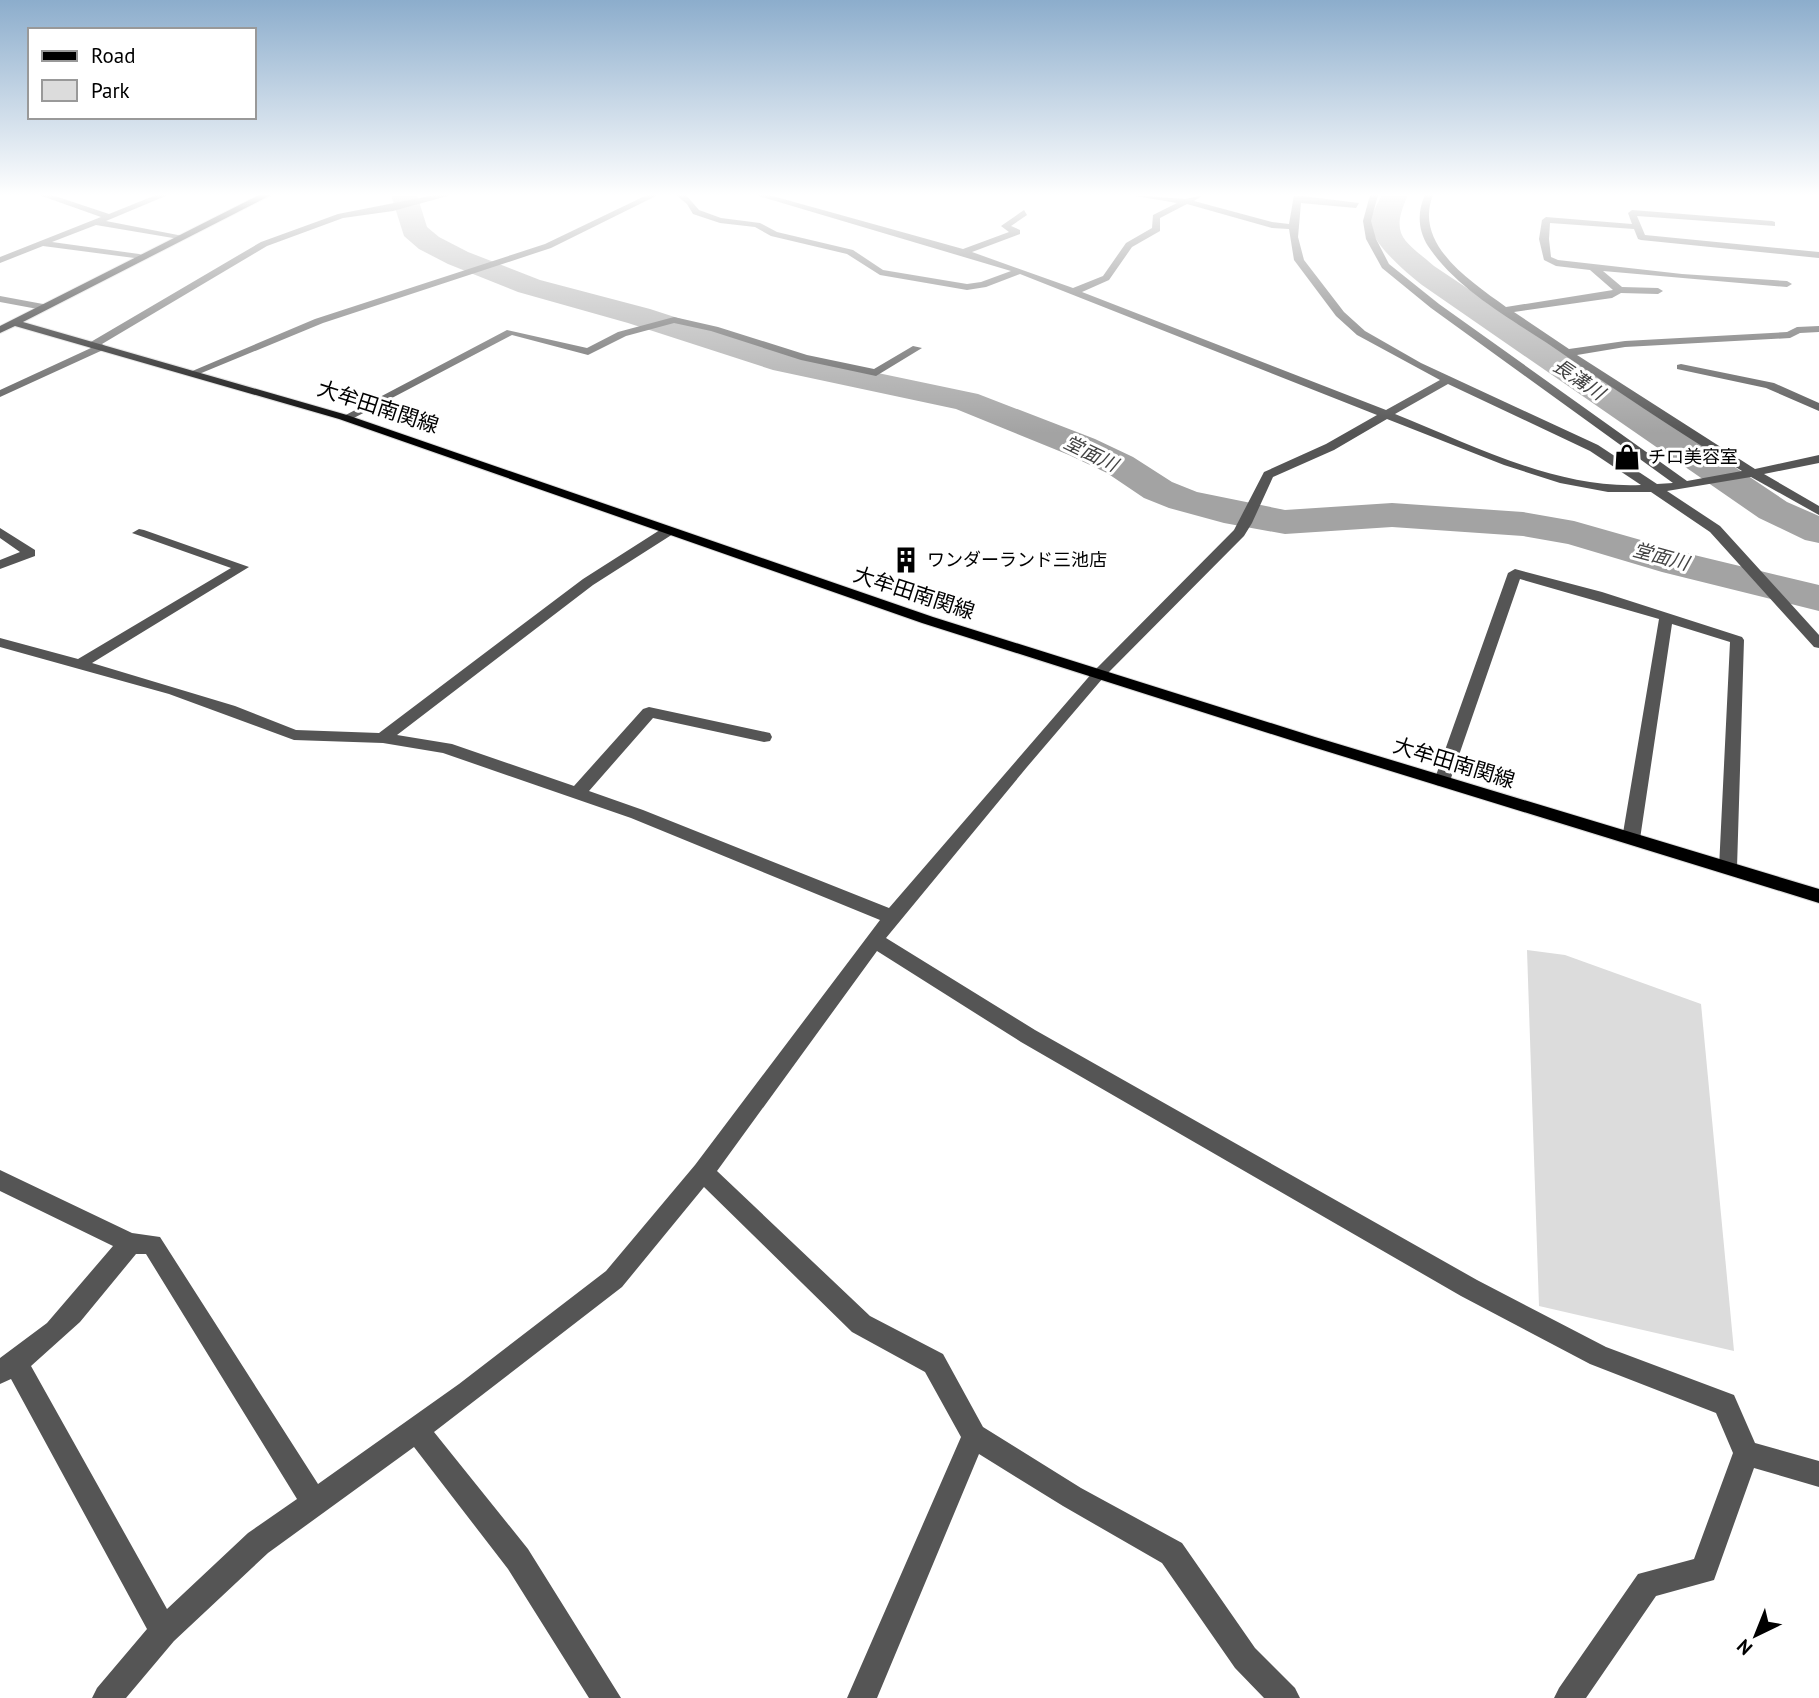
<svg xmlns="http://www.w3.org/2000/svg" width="1819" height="1698" font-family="'PT Sans','Noto Sans JP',sans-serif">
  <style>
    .green { fill: #dcdcdc }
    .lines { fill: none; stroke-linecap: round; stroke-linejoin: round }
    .river { fill: #a3a3a3; fill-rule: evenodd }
    .major-casing { stroke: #dbdbdb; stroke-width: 2 }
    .minor { fill: #555; fill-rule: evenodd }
    .major { fill: #000; fill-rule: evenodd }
    .labels { text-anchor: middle; stroke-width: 6; stroke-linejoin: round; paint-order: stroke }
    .far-poi-label { font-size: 18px; fill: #000; stroke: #fff; text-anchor: start }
    .far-water-label { font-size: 19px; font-style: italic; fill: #444; stroke: #fff }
    .street-label { font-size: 21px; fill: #000; stroke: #fff }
  </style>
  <rect width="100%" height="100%" fill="#fff"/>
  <!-- green -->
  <path class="green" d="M 1527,950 L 1565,955 L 1701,1004 L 1734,1351 L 1539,1306 Z"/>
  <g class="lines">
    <!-- river -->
    <path class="river" d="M 391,195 L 417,195 L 427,227 L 439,237 L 468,252 L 540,280 L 650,309 L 792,355 L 978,394 L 1095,439 L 1133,457 L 1172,482 L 1197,492 L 1285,510 L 1392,503 L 1523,512 L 1574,521 L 1690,554 L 1819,585 L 1819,611 L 1662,572 L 1568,544 L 1523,536 L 1392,527 L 1285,534 L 1224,523 L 1169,508 L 1144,498 L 1107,473 L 1069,455 L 956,409 L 773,370 L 628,323 L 518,292 L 448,264 L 419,249 L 404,236 Z
      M 1382,195 L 1408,195 C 1389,236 1404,240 1434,266 L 1787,502 L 1819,516 L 1819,543 L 1805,540 L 1759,518 L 1422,285 C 1408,274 1368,241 1370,221 C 1372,212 1378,203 1382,195 Z"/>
    <!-- major casing -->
    <g class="major-casing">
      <path id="major" d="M 259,195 L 271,195 L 23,322 L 347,415 L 933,617 L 1315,737 L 1819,889 L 1819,903 L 1303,744 L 922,623 L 339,419 L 15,326 L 0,333 L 0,326 Z"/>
    </g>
    <!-- minor -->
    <path class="minor" d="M 39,195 L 52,195 L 109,214 L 156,195 L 168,195 L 106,221 L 183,236 L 179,239 L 96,225 L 52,242 L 139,254 L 142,255 L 142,259 L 43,246 L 0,263 L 0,257 L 101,217 Z
      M 435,195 L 451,195 L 393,211 L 343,218 L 267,246 L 102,344 L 106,347 L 105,349 L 0,397 L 0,390 L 91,348 L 88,345 L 89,343 L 261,242 L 338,214 Z
      M 647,195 L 658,195 L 551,248 L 323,323 L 199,374 L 190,372 L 315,319 L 545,244 Z
      M 676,195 L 686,195 L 699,210 L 721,218 L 760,223 L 777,232 L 853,250 L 883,270 L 967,284 L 981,282 L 1011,271 L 755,195 L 769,195 L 963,249 L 1009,232 L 1001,226 L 1024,210 L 1027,215 L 1011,226 L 1020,230 L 1020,234 L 972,252 L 1073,288 L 1103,276 L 1126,243 L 1152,228 L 1153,215 L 1177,203 L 1130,195 L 1185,199 L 1203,195 L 1194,201 L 1272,222 L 1289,224 L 1294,195 L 1359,203 L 1356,208 L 1301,203 L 1298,237 L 1304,260 L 1344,312 L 1365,331 L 1421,363 L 1598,445 L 1657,484 L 1673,483 L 1431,308 L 1382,268 L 1366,239 L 1363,221 L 1370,195 L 1378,195 L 1371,221 L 1376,239 L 1389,264 L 1439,304 L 1687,481 L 1742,471 C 1676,431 1611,387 1547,343 C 1506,316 1456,288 1428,246 C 1418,230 1417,212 1425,195 L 1433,195 C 1413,245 1472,282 1506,307 L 1613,290 L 1590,270 L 1556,266 L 1544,260 L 1539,239 L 1542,220 L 1546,217 L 1632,224 L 1628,213 L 1632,210 L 1772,221 L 1775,222 L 1775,226 L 1637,216 L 1645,235 L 1819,252 L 1819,258 L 1641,240 L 1638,239 L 1634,229 L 1550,223 L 1549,239 L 1551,257 L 1558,260 L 1682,274 L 1787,281 L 1792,284 L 1787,287 L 1603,271 L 1622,287 L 1658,288 L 1663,291 L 1658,294 L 1621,293 L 1612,298 L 1514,312 L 1569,349 L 1625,341 L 1787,332 L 1797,327 L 1819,326 L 1819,332 L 1800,333 L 1790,338 L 1625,347 L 1577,355 L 1755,469 L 1819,455 L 1819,463 L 1764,474 L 1819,506 L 1819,515 L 1751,477 L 1667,491 L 1720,526 L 1819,635 L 1819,648 L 1814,647 L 1710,532 L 1651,492 L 1608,492 L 1560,483 L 1504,465 L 1387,419 L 1334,450 L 1273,477 L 1252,523 L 1244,536 L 1103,678 L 1027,767 L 886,938 L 1035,1030 L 1477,1280 L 1606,1347 L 1734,1395 L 1755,1443 L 1819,1461 L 1819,1487 L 1754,1468 L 1714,1580 L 1656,1596 L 1586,1698 L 1554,1698 L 1559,1688 L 1638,1574 L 1694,1559 L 1733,1453 L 1716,1413 L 1590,1364 L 1461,1296 L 1021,1042 L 877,951 L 717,1171 L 870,1316 L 943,1354 L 983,1427 L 1081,1488 L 1182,1543 L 1255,1648 L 1295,1688 L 1300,1698 L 1264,1698 L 1235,1668 L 1162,1563 L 1063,1506 L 979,1454 L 877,1698 L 847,1698 L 961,1437 L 925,1372 L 852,1332 L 704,1187 L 622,1287 L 434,1432 L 528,1549 L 621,1698 L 589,1698 L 508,1569 L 414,1447 L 268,1553 L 174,1641 L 126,1698 L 92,1698 L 97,1688 L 147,1629 L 11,1379 L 0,1384 L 0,1358 L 47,1323 L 113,1246 L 0,1191 L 0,1170 L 132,1233 L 160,1237 L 318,1484 L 459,1384 L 606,1271 L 695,1165 L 880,920 L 631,818 L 443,753 L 383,743 L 294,740 L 169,694 L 0,647 L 0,638 L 78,659 L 231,568 L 132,533 L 139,529 L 144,530 L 249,567 L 92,663 L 235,706 L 296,730 L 379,733 L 583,579 L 663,528 L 673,528 L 673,534 L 593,585 L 397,735 L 452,744 L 574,786 L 643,709 L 649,707 L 770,733 L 772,737 L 770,741 L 764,742 L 653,718 L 589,791 L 643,810 L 889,908 L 1093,672 L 1234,530 L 1264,472 L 1326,444 L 1377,415 L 1020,274 L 986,287 L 967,290 L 880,275 L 847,254 L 771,236 L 755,227 L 720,223 L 693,214 L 687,204 ZM 1187,204 L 1272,228 L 1289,229 L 1294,260 L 1336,316 L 1357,335 L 1440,380 L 1386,410 L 1082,292 L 1109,280 L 1132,247 L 1160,231 L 1160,218 ZM 1448,384 L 1590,451 L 1641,485 C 1556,489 1473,445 1395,414 ZM 136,1254 L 146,1254 L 297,1499 L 248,1533 L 167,1609 L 31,1366 L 80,1322 Z
      M 0,296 L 43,304 L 48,307 L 43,310 L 0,302 Z
      M 674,317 L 718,327 L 807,355 L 874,369 L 913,346 L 922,348 L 876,376 L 801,360 L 711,331 L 674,323 L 626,336 L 588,355 L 512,335 L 350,420 L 340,418 L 507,330 L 587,348 L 618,332 Z
      M 1681,364 L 1774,383 L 1819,403 L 1819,411 L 1766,388 L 1677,369 L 1677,365 Z
      M 0,528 L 35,550 L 35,556 L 0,569 L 0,560 L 20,552 L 0,538 Z
      M 1515,569 L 1602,592 L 1742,637 L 1744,640 L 1737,868 L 1734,872 L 1722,872 L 1719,868 L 1730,642 L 1672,624 L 1640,839 L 1637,843 L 1625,843 L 1622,839 L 1659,619 L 1520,579 L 1450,781 L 1442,786 L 1436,785 L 1434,781 L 1508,573 Z"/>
    <!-- major -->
    <use href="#major" class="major"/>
  </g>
  <!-- sky -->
  <linearGradient id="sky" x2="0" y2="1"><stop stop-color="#8cadcc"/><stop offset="0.45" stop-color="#fff"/><stop offset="1" stop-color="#fff" stop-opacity="0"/></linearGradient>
  <rect width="1819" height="433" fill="url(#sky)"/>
  <!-- icons -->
  <defs>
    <g id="shop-bare" transform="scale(2.1)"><path d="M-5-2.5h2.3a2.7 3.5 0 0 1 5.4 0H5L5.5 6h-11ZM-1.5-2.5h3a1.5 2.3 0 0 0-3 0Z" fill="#000" stroke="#fff" stroke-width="2.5" paint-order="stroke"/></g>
    <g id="building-bare" transform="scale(2.1)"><path d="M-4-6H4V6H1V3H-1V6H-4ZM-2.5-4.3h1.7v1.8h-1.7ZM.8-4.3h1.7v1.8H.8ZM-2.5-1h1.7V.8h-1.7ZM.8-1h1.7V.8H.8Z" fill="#000" stroke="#fff" stroke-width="2.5" paint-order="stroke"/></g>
  </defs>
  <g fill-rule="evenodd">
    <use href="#shop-bare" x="1627" y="457"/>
    <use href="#building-bare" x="906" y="560"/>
  </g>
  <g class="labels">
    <!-- far-poi labels -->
    <g class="far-poi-label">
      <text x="1648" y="463">チロ美容室</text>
      <text x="927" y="566">ワンダーランド三池店</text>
    </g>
    <!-- far-water labels -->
    <g class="far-water-label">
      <text transform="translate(1579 379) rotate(34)" y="7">長溝川</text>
      <text transform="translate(1091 453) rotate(26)" y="7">堂面川</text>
      <text transform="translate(1661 556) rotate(15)" y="7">堂面川</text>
    </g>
    <!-- street labels -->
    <g class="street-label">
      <text transform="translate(378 407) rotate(18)" y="7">大牟田南関線</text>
      <text transform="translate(914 593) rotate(18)" y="7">大牟田南関線</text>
      <text transform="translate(1454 763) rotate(17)" y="7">大牟田南関線</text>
    </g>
  </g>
  <!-- legend -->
  <rect x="28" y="28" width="228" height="91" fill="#ffffff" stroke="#999999" stroke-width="2"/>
  <rect x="42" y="51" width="35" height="10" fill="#000000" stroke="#999999" stroke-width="2"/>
  <text x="91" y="63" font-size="21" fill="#000000">Road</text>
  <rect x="42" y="80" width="35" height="21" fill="#dcdcdc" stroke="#999999" stroke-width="2"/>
  <text x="91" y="98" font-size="21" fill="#000000">Park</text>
  <!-- north arrow -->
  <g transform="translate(1756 1635) rotate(223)" stroke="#ffffff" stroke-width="5" paint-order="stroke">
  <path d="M0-5L12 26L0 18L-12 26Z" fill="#000000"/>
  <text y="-10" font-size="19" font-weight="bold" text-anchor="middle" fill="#000000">N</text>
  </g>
</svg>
